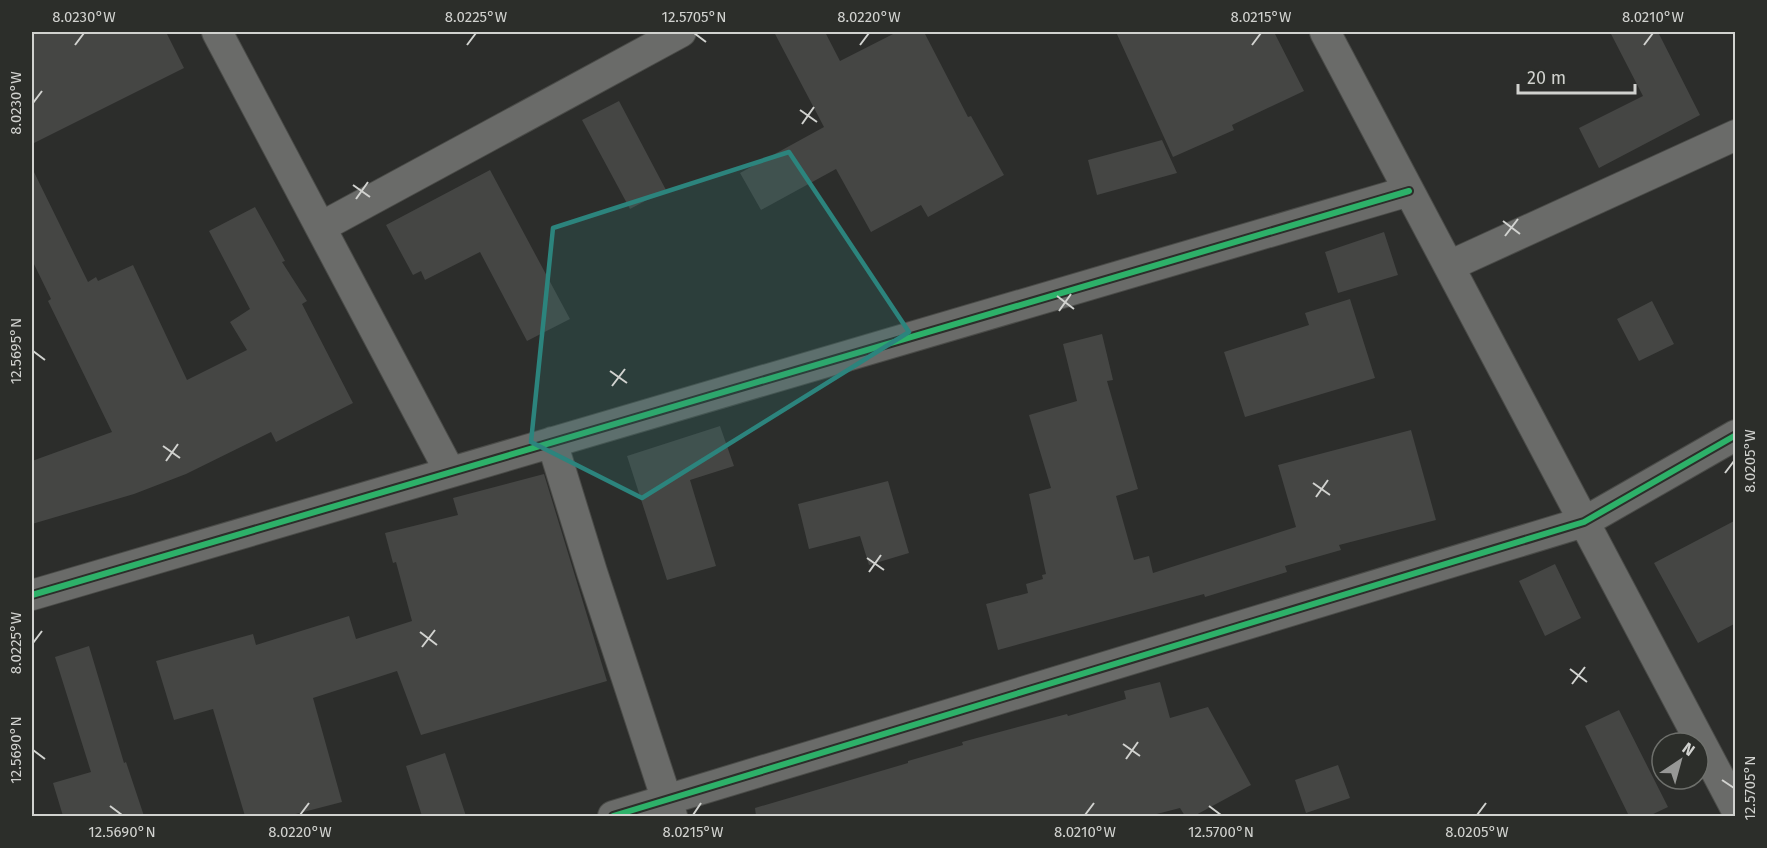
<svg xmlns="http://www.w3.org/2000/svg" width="1767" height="848" font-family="'Fira Sans',sans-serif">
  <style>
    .building { fill: #454644 }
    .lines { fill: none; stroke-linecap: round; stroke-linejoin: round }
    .street-casing { stroke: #4a4b48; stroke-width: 32 }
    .street { stroke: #6a6b69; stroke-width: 30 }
    .cycleway-casing { stroke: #2c2e2a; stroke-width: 10 }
    .cycleway { stroke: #2db169; stroke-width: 6 }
    .marked { fill: #2c847d; fill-opacity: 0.2; stroke: #2c847d; stroke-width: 4.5; stroke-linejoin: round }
    .ticks { fill: none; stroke: #d1d2cf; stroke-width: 2 }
    .neatline { fill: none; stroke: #d1d2cf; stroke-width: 2 }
    .ticks-label { font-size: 15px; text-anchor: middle; fill: #d1d2cf }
  </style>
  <rect width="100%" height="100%" fill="#2c2d2b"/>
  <!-- building -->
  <path class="building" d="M 32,32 L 166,32 L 184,68 L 32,144 Z
    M 774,32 L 825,32 L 840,61 L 897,32 L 924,32 L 968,117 L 971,116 L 1004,175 L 928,217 L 921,205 L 871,232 L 836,169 L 761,210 L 740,173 L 824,127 Z
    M 1116,32 L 1274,32 L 1304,91 L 1232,125 L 1234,130 L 1173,157 Z
    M 1610,32 L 1658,32 L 1700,115 L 1599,168 L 1579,128 L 1643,96 Z
    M 619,101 L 666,190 L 630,209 L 582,120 Z
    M 1162,140 L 1177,173 L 1097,195 L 1088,160 Z
    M 32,168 L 88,282 L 96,277 L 98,281 L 133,265 L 187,380 L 247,350 L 230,322 L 250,309 L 209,231 L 255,207 L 285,261 L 282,262 L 307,301 L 302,304 L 353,403 L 276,442 L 271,432 L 186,474 L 134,494 L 32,524 L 32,461 L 112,432 L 48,301 L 51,299 L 32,260 Z
    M 490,170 L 570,319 L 527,341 L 480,252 L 425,280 L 421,271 L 413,275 L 386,225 Z
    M 1384,232 L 1398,275 L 1338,293 L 1325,252 Z
    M 1350,299 L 1375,378 L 1245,417 L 1224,352 L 1309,325 L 1305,313 Z
    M 1652,301 L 1674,344 L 1639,361 L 1617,319 Z
    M 1102,334 L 1113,380 L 1107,381 L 1138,489 L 1116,496 L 1134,560 L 1149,556 L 1153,573 L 1296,527 L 1278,465 L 1411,430 L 1436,520 L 1339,545 L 1341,550 L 1285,566 L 1287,572 L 1205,597 L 1204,594 L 998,650 L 986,604 L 1028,593 L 1026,584 L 1043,579 L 1042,575 L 1046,574 L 1029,494 L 1051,488 L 1029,415 L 1077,401 L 1063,344 Z
    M 720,426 L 734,466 L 690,480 L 716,566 L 667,580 L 627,456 Z
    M 544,474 L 607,681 L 421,735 L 397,671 L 313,698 L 342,802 L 288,816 L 245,816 L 213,709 L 174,720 L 156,661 L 253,634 L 256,645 L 349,616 L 356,639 L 412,621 L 396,562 L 393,563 L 385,533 L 458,515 L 453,498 Z
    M 888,481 L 909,553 L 869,565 L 860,536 L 809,549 L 798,504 Z
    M 1736,520 L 1736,623 L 1698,643 L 1654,563 Z
    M 1555,564 L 1581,618 L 1545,636 L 1519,581 Z
    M 89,646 L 124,763 L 126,762 L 144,816 L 63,816 L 53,783 L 91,772 L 55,657 Z
    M 1160,682 L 1170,718 L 1208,707 L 1251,785 L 1194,816 L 1185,816 L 1180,808 L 1149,816 L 756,816 L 755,808 L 908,763 L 908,761 L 963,745 L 962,742 L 1067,714 L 1068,716 L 1126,699 L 1124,691 Z
    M 1619,710 L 1668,807 L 1649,816 L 1629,816 L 1585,726 Z
    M 445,753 L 466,816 L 422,816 L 406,766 Z
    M 1338,765 L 1350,798 L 1306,813 L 1295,780 Z"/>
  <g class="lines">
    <!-- street casing -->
    <g class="street-casing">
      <path id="street" d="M 217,32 L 450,472
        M 1325,32 L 1736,809
        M 321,227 L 681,32
        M 1449,266 L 1736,135
        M 552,442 L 592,572 L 672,816
        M 32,595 L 1409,191
        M 613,816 L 1584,522 L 1736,435"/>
    </g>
    <!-- street -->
    <use href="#street" class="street"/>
    <!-- cycleway casing -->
    <g class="cycleway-casing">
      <path id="cycleway" d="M 32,595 L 1409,191
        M 613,816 L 1584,522 L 1736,435"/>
    </g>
    <!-- cycleway -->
    <use href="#cycleway" class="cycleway"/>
  </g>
  <!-- marked area -->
  <path class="marked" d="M 789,152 L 909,332 L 642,498 L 531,442 L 553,228 Z"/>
  <!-- ticks -->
  <path class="ticks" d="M 694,33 L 706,42M 75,45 L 84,33M 467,45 L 476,33M 860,45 L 869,33M 1252,45 L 1261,33M 1644,45 L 1653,33M 33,103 L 42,91M 800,110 L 817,122M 802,124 L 814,107M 353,185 L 370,197M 356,199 L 368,182M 1503,221 L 1520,234M 1505,236 L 1518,219M 1057,296 L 1074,309M 1059,311 L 1071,294M 33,351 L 45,360M 610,371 L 627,383M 612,386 L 625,369M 163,446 L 180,458M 166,461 L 178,444M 1725,473 L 1734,461M 1313,483 L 1330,495M 1316,497 L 1328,480M 867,558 L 884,570M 869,572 L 881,555M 420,632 L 437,645M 33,643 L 42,631M 422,647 L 435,630M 1570,669 L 1587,682M 1572,684 L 1585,667M 1123,744 L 1140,756M 33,750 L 45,759M 1126,759 L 1138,742M 1722,780 L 1734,788M 110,806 L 122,815M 1209,806 L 1221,815M 300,815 L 309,803M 693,815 L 701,803M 1085,815 L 1094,803M 1477,815 L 1486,803"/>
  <!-- border -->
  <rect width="1767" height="848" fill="none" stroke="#2c2e2a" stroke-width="66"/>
  <!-- north arrow -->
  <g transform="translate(1680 761) rotate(36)"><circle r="28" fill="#2c2e2a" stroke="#6e706c" stroke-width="1.5"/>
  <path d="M0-4.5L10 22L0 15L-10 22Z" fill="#979896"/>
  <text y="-9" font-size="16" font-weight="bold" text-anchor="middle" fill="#d1d2cf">N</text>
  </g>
  <!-- scale -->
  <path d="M1518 84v9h117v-9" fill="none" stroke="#d1d2cf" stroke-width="3"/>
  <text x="1527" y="84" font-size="18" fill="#d1d2cf" stroke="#2c2e2a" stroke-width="4.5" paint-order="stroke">20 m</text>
  <rect x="33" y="33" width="1701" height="782" class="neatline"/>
  <g class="ticks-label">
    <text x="84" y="22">8.0230°W</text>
    <text x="476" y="22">8.0225°W</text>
    <text x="694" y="22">12.5705°N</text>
    <text x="869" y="22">8.0220°W</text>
    <text x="1261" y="22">8.0215°W</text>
    <text x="1653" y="22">8.0210°W</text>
    <text transform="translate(16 103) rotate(-90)" y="5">8.0230°W</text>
    <text transform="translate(16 351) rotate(-90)" y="5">12.5695°N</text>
    <text transform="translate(1750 461) rotate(-90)" y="5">8.0205°W</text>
    <text transform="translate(16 643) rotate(-90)" y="5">8.0225°W</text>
    <text transform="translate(16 750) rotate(-90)" y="5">12.5690°N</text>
    <text transform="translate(1750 788) rotate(-90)" y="5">12.5705°N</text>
    <text x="122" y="837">12.5690°N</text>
    <text x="300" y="837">8.0220°W</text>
    <text x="693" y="837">8.0215°W</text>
    <text x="1085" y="837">8.0210°W</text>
    <text x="1221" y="837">12.5700°N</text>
    <text x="1477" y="837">8.0205°W</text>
  </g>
</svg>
